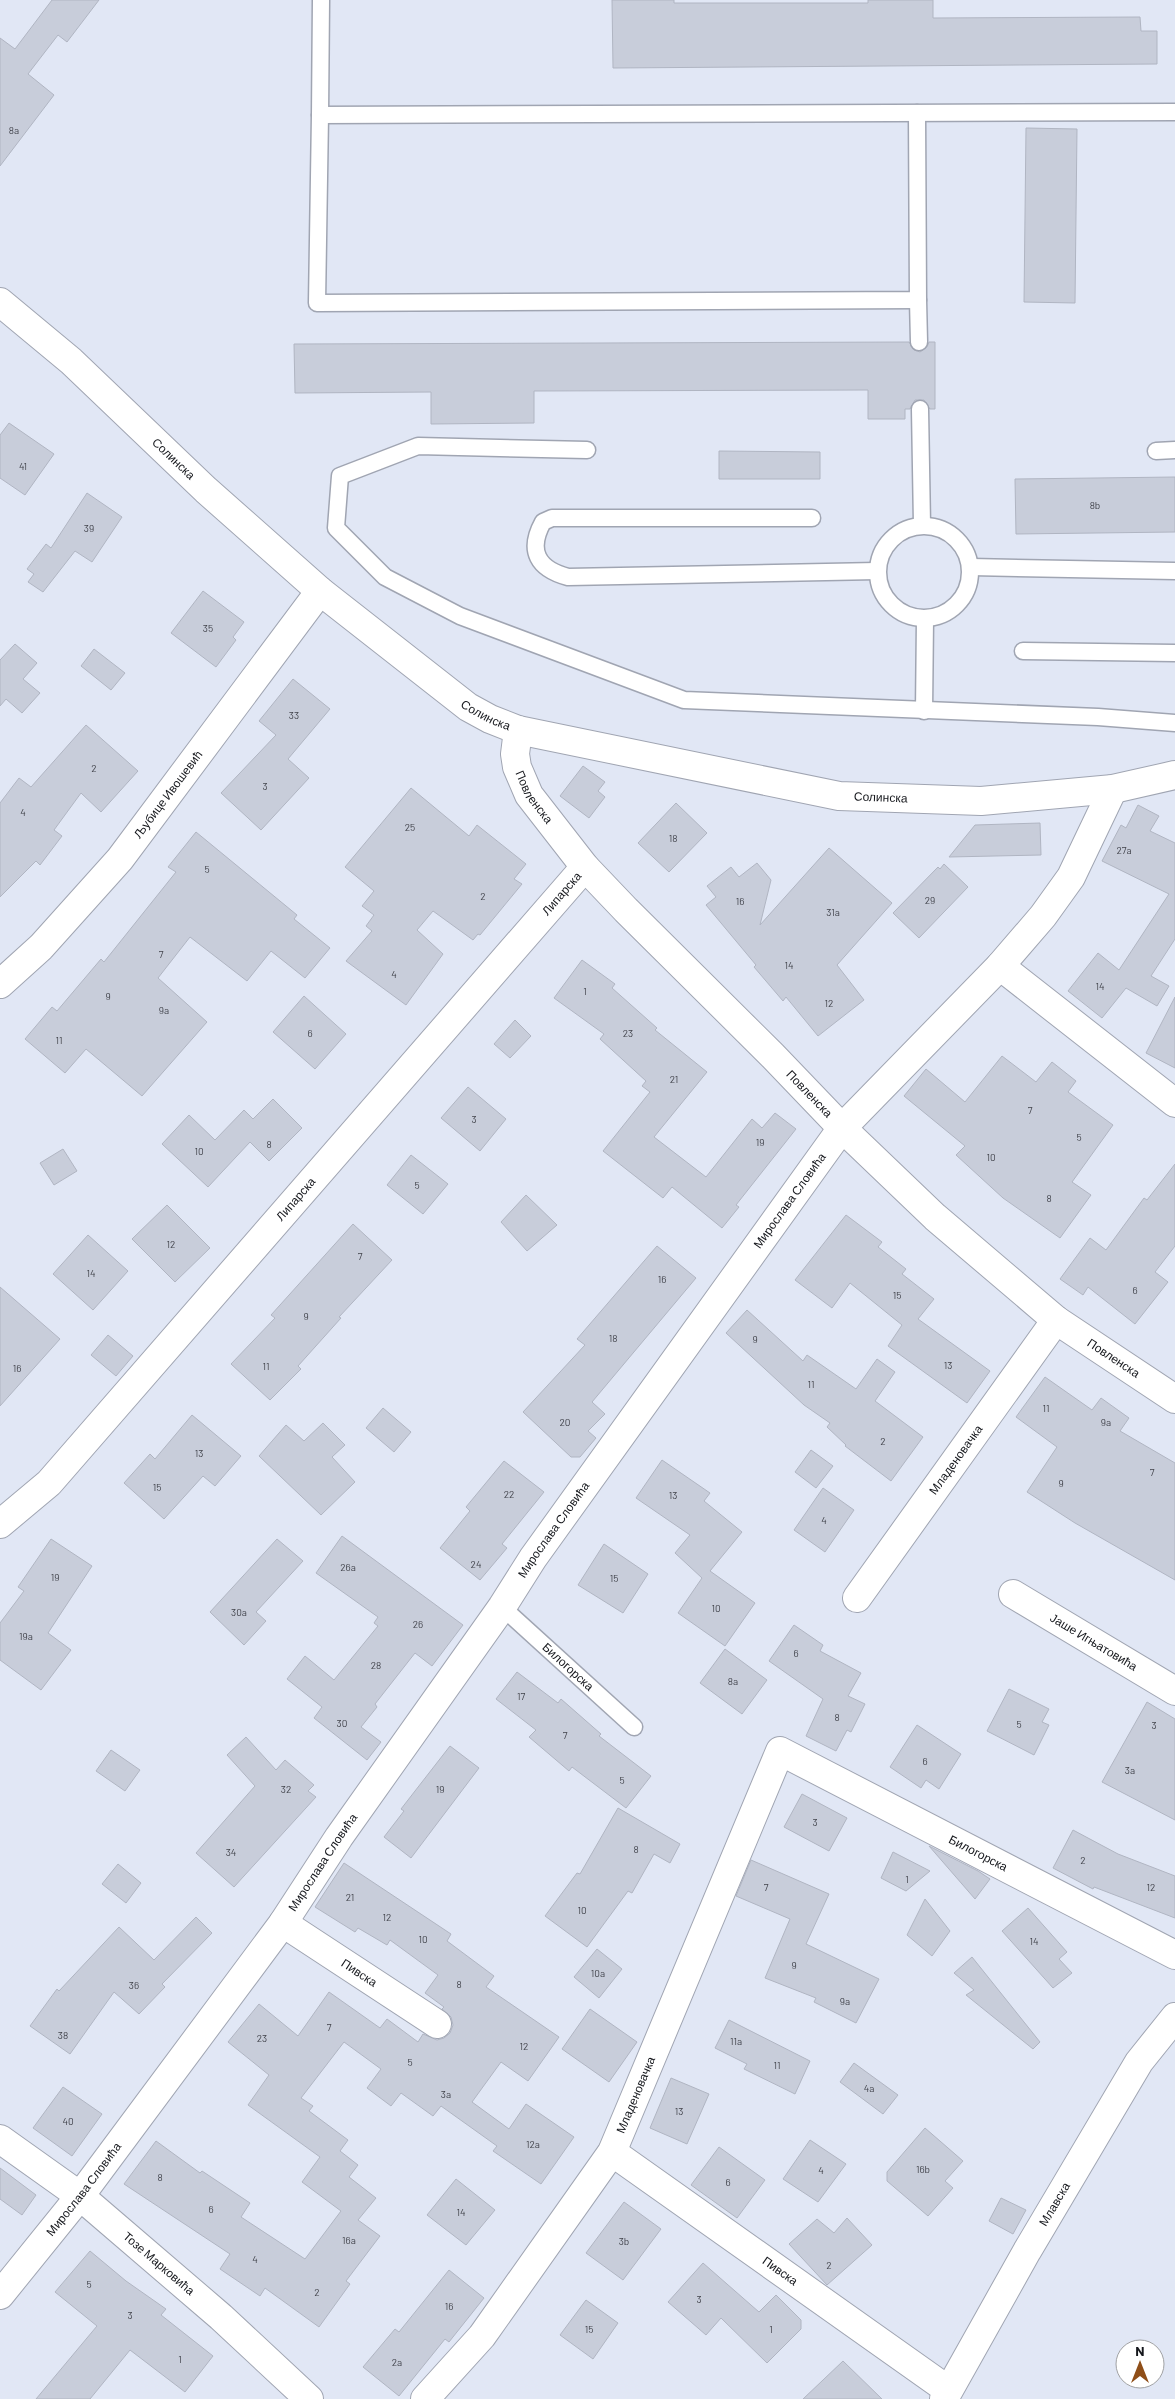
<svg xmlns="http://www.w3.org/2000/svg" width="1175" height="2399" font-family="Barlow,sans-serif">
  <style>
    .building { fill: #c8cdda; stroke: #b0b5c2 }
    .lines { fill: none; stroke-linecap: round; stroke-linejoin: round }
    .service-casing { stroke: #a0a5b2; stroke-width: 19 }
    .minor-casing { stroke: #a0a5b2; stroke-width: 30 }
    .service { stroke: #fff; stroke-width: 16 }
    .minor { stroke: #fff; stroke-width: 28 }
    .labels { text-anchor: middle; stroke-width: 4.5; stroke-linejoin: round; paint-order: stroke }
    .number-label { font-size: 10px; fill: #42444c }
    .street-label { font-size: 12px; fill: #15171c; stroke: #fff }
  </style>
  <rect width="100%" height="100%" fill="#e1e7f5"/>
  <!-- building -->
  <path class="building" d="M 52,0 L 99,0 L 67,42 L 58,35 L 28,74 L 54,95 L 0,166 L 0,38 L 15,49 Z
    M 612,0 L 674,0 L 674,3 L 868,3 L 868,0 L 933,0 L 933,18 L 1140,17 L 1141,31 L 1157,31 L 1157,64 L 613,68 Z
    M 1026,128 L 1077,129 L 1075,303 L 1024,302 Z
    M 909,342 L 914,350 L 920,352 L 927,347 L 929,342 L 935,342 L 935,409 L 930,409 L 924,400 L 915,400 L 910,409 L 905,409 L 905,419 L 868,419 L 868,390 L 534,391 L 534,423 L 431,424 L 431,392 L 295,393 L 294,344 Z
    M 9,423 L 54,454 L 25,495 L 0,478 L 0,435 Z
    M 719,451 L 820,452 L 820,479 L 719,479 Z
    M 1175,477 L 1175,532 L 1016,534 L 1015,479 Z
    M 87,493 L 122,517 L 92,562 L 75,551 L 43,592 L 28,582 L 34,574 L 27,569 L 46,544 L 51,548 Z
    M 203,591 L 244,622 L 233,637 L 236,640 L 216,667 L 171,633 Z
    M 15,644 L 37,663 L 23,679 L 40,693 L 22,713 L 6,699 L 0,706 L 0,660 Z
    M 94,649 L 125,673 L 111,690 L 81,666 Z
    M 293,679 L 330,709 L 288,759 L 309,778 L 261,830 L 221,793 L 276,735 L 259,721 Z
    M 86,725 L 138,771 L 101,812 L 81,793 L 54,830 L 62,836 L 40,865 L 36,861 L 0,897 L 0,803 L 19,778 L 31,787 Z
    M 583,766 L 605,782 L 598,791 L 605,797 L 589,818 L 560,796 Z
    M 411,788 L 469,836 L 477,825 L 526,864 L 514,879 L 522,884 L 480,935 L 478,934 L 473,940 L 433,911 L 417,930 L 443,954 L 406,1005 L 346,961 L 372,931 L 366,926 L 374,915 L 362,906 L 374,891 L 345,867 Z
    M 676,803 L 707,833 L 669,872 L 638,843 Z
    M 1138,805 L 1159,816 L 1150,831 L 1175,843 L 1175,939 L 1151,976 L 1169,986 L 1157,1006 L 1126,988 L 1102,1018 L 1068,991 L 1098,953 L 1119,970 L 1169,894 L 1102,861 L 1121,825 L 1126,828 Z
    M 1040,823 L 1041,855 L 949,857 L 975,825 Z
    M 196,832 L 297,915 L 294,919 L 330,948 L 305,978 L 271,951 L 247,981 L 190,937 L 158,978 L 207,1022 L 142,1096 L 86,1049 L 65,1073 L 25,1039 L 52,1007 L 57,1011 L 101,959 L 104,962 L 176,872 L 168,867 Z
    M 829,848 L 892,903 L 837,965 L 864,1000 L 818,1036 L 786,997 L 783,1001 L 754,967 L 756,965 L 706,905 L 716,897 L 707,886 L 731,867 L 739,877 L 757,863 L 771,880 L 760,925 Z
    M 944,864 L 968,887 L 919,938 L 893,913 L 938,867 L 940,869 Z
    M 582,960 L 615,984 L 612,988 L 657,1028 L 655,1030 L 707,1072 L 654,1137 L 706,1177 L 752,1119 L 762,1128 L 775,1113 L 796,1129 L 736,1205 L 739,1207 L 722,1228 L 672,1187 L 663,1198 L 603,1151 L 650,1092 L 642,1086 L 646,1081 L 600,1039 L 604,1034 L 554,998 Z
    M 304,996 L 346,1034 L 315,1069 L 273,1032 Z
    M 1175,997 L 1175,1068 L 1146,1053 Z
    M 515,1020 L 531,1036 L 510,1058 L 494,1044 Z
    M 1002,1056 L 1036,1082 L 1052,1062 L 1076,1081 L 1068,1092 L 1113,1125 L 1072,1182 L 1091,1195 L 1060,1238 L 1003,1198 L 956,1155 L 965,1146 L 904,1096 L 926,1069 L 965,1102 Z
    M 468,1087 L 506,1119 L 480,1151 L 441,1118 Z
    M 273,1099 L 302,1128 L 269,1161 L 250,1142 L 208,1187 L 162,1144 L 189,1115 L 215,1140 L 244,1110 L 253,1119 Z
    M 63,1149 L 77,1171 L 54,1185 L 40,1163 Z
    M 411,1155 L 448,1184 L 423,1214 L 387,1185 Z
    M 1175,1164 L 1175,1246 L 1155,1272 L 1168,1282 L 1135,1324 L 1088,1287 L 1083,1295 L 1060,1279 L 1090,1238 L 1106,1250 L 1144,1198 L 1147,1200 Z
    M 526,1195 L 557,1225 L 527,1251 L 501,1222 Z
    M 167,1205 L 210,1248 L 175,1282 L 132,1239 Z
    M 846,1215 L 882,1242 L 878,1247 L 906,1269 L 902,1274 L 934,1299 L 918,1319 L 990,1371 L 967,1403 L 888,1346 L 902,1325 L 850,1283 L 832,1308 L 795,1280 Z
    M 353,1224 L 392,1260 L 339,1317 L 341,1318 L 298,1366 L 301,1369 L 270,1400 L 231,1364 L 275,1318 L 271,1315 Z
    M 88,1235 L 128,1271 L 93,1310 L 53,1274 Z
    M 657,1246 L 696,1278 L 592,1402 L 605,1414 L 588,1431 L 596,1438 L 580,1457 L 571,1457 L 523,1412 L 585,1345 L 577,1339 Z
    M 0,1287 L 60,1339 L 0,1406 Z
    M 747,1310 L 803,1361 L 807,1355 L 856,1389 L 877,1359 L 895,1372 L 875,1401 L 923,1437 L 891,1481 L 845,1446 L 846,1445 L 827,1427 L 830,1423 L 804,1405 L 726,1333 Z
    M 108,1335 L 133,1356 L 116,1376 L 91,1355 Z
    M 1045,1377 L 1092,1410 L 1101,1398 L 1129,1418 L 1120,1431 L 1175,1463 L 1175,1580 L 1075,1523 L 1027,1492 L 1057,1447 L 1016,1417 Z
    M 383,1408 L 411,1432 L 394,1452 L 366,1428 Z
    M 192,1415 L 241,1456 L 215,1486 L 203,1476 L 164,1519 L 124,1483 L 150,1454 L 155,1459 Z
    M 323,1423 L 345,1445 L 332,1457 L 355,1482 L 321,1515 L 259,1456 L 286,1425 L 304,1441 Z
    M 811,1450 L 833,1466 L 816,1488 L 795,1472 Z
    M 662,1460 L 710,1493 L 704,1501 L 742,1532 L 710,1571 L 755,1603 L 725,1646 L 678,1613 L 702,1578 L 675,1553 L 690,1535 L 636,1498 Z
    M 504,1461 L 544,1492 L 502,1544 L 507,1548 L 480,1580 L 440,1548 L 470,1511 L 466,1507 Z
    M 823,1488 L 854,1510 L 825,1552 L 794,1530 Z
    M 342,1536 L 463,1625 L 432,1666 L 415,1653 L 375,1704 L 377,1707 L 361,1727 L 381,1742 L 367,1760 L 314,1718 L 322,1707 L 287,1679 L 305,1656 L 334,1680 L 378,1626 L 374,1623 L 378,1617 L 316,1573 Z
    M 51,1539 L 92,1566 L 48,1633 L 71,1650 L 41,1690 L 0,1660 L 0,1623 L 24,1591 L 18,1587 Z
    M 277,1539 L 303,1561 L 256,1612 L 266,1621 L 244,1645 L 210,1612 Z
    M 604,1544 L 648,1574 L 623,1613 L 578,1585 Z
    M 794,1625 L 823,1645 L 820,1651 L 861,1673 L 848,1696 L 865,1704 L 851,1732 L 847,1730 L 836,1751 L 806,1736 L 823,1699 L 769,1661 Z
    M 725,1649 L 767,1680 L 742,1714 L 700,1683 Z
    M 517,1672 L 558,1703 L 561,1699 L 601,1734 L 599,1736 L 651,1776 L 626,1808 L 572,1767 L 569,1771 L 529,1737 L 536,1730 L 496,1699 Z
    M 1009,1689 L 1049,1709 L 1042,1722 L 1049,1725 L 1034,1755 L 987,1731 Z
    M 1147,1702 L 1175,1719 L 1175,1820 L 1102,1782 Z
    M 917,1725 L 961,1754 L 939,1789 L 926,1780 L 921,1788 L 890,1767 Z
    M 246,1737 L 276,1770 L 285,1760 L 314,1785 L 308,1791 L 316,1797 L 234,1887 L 196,1853 L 255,1786 L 227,1755 Z
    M 450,1746 L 479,1768 L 411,1858 L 384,1837 L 404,1811 L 401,1809 Z
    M 111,1750 L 140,1770 L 125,1791 L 96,1771 Z
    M 802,1794 L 847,1818 L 829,1851 L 784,1827 Z
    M 618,1808 L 680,1844 L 670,1863 L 654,1854 L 632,1893 L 628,1891 L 587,1947 L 545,1916 L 577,1873 L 580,1874 Z
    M 1073,1830 L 1118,1854 L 1175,1876 L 1175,1918 L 1094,1887 L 1093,1889 L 1053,1868 Z
    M 929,1846 L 978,1871 L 990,1879 L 975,1899 Z
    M 893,1852 L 930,1871 L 906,1891 L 881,1878 Z
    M 751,1860 L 829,1894 L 806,1944 L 879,1979 L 856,2023 L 814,2002 L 816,1998 L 765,1978 L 790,1919 L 736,1896 Z
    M 344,1863 L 451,1934 L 447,1941 L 494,1976 L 486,1987 L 559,2037 L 528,2081 L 501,2062 L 472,2102 L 509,2129 L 526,2104 L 574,2137 L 541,2184 L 493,2151 L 497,2146 L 441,2106 L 433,2116 L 401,2093 L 391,2106 L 367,2088 L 381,2069 L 344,2042 L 301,2098 L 313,2106 L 309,2111 L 348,2140 L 340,2151 L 358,2165 L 349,2177 L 376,2198 L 358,2220 L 380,2236 L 346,2281 L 350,2284 L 319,2327 L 265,2288 L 260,2296 L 220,2269 L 230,2254 L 124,2184 L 156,2141 L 200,2173 L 202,2171 L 250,2203 L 241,2217 L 305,2259 L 341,2211 L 302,2182 L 320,2157 L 248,2105 L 269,2075 L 228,2042 L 259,2004 L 298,2036 L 329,1992 L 380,2028 L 387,2019 L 418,2042 L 423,2034 L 437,2040 L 444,2038 L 450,2033 L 453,2025 L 451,2017 L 442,2009 L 444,2007 L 425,1993 L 438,1975 L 390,1940 L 387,1945 L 358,1928 L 355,1932 L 315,1907 Z
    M 118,1864 L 141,1883 L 126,1903 L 102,1884 Z
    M 925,1899 L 950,1931 L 932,1956 L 907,1935 Z
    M 1028,1908 L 1067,1952 L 1059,1959 L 1072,1973 L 1053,1988 L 1002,1931 Z
    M 196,1917 L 212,1933 L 162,1984 L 165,1987 L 139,2014 L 114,1992 L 70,2054 L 30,2026 L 57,1989 L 59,1991 L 119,1927 L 154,1960 Z
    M 597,1949 L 622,1969 L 599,1998 L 574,1977 Z
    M 972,1957 L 1040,2042 L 1033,2049 L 966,1995 L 974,1990 L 954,1973 Z
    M 590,2009 L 637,2042 L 609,2082 L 562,2049 Z
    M 729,2020 L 810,2061 L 795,2094 L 744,2069 L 747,2064 L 715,2048 Z
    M 854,2063 L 898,2095 L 883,2114 L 840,2082 Z
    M 671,2078 L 709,2094 L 687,2144 L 650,2128 Z
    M 63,2087 L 102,2114 L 72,2156 L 33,2128 Z
    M 925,2128 L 963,2161 L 945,2181 L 953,2188 L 928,2216 L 887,2181 L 887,2172 Z
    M 810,2140 L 846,2164 L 818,2202 L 783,2179 Z
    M 719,2147 L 765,2180 L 737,2218 L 691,2185 Z
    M 0,2168 L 36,2195 L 22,2215 L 0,2199 Z
    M 456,2179 L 495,2210 L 466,2245 L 427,2215 Z
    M 1001,2198 L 1026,2210 L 1013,2234 L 989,2221 Z
    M 624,2202 L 661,2229 L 623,2280 L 586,2253 Z
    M 847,2218 L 872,2245 L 827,2285 L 789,2244 L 817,2219 L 834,2233 Z
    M 90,2251 L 126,2281 L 166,2309 L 161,2315 L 213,2356 L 185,2392 L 130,2350 L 90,2399 L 36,2399 L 97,2326 L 55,2292 Z
    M 703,2263 L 759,2312 L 776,2295 L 801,2320 L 801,2329 L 767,2363 L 721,2318 L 706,2335 L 668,2302 Z
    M 449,2270 L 484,2298 L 449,2342 L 445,2339 L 399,2396 L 363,2367 L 395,2329 L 399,2332 Z
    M 586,2300 L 618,2323 L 593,2359 L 560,2335 Z
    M 843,2361 L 882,2399 L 803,2399 Z"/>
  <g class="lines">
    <!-- service casing -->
    <g class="service-casing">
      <g id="service">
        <path d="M 321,0 L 320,115 L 1175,112"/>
        <path d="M 320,115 L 317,303 L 918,300 L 917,113"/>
        <path d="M 918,300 L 919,342"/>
        <path d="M 920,409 L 922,525"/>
        <path d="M 587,450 L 418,446 L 340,476 L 336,528 L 385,577 L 460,616 L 684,700 L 1098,717 L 1175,723"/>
        <path d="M 1156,451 L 1175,450"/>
        <path d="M 812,518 L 552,518 L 543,522 C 527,551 538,569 568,577 L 877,571"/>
        <circle cx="924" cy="572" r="46"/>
        <path d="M 971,567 L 1175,571"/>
        <path d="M 1023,651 L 1175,653"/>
        <path d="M 924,711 L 925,619"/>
        <path id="s1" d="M 502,1607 L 634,1727"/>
      </g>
    </g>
    <!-- minor casing -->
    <g class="minor-casing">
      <g id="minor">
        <path id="s2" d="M 0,302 L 71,361 L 206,490 L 320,591 L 468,707 L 490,719 L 518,730 L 839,796 L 981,801 L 1113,789 L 1175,775"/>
        <path id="s3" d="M 518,730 L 515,754 L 517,767 L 529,795 L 585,867 L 626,910 L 772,1055 L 842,1128 L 935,1217 L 1056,1320 L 1175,1399"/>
        <path d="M 1000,966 L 1175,1103"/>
        <path id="s4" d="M 0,984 L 41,947 L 120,859 L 320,591"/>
        <path id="s5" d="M 0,1524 L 49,1483 L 585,867"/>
        <path id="s6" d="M 1013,1594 L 1175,1691"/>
        <path id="s7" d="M 857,1598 L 1056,1320"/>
        <path id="s8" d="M 283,1923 L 437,2024"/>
        <path id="s9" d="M 0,2139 L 80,2196 L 221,2317 L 309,2399"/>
        <path id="s10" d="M 612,2152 L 948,2390"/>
        <path id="s11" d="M 0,2295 L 80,2196 L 283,1923 L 339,1837 L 502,1607 L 533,1558 L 842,1128 L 1000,966 L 1043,916 L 1071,877 L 1113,789"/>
        <path id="s12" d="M 425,2399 L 482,2336 L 612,2152 L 780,1751 L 1175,1955"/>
        <path id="s13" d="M 944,2399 L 1027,2251 L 1139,2062 L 1175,2017"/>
      </g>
    </g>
    <!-- service -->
    <use href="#service" class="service"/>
    <!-- minor -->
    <use href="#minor" class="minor"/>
  </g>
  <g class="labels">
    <!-- number labels -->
    <g class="number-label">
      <text x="14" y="134">8a</text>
      <text x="23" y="470">41</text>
      <text x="1095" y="509">8b</text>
      <text x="89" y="532">39</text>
      <text x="208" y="632">35</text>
      <text x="294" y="719">33</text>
      <text x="94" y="772">2</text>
      <text x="265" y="790">3</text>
      <text x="23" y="816">4</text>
      <text x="410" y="831">25</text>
      <text x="673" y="842">18</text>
      <text x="1124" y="854">27a</text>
      <text x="207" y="873">5</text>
      <text x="483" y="900">2</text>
      <text x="930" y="904">29</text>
      <text x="740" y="905">16</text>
      <text x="833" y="916">31a</text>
      <text x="161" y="958">7</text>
      <text x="789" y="969">14</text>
      <text x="394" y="978">4</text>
      <text x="1100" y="990">14</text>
      <text x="585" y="995">1</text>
      <text x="108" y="1000">9</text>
      <text x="829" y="1007">12</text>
      <text x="164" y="1014">9a</text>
      <text x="310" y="1037">6</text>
      <text x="628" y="1037">23</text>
      <text x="59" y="1044">11</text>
      <text x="674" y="1083">21</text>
      <text x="1030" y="1114">7</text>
      <text x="474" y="1123">3</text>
      <text x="1079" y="1141">5</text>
      <text x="760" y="1146">19</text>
      <text x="269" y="1148">8</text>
      <text x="199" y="1155">10</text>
      <text x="991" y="1161">10</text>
      <text x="417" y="1189">5</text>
      <text x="1049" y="1202">8</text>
      <text x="171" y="1248">12</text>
      <text x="360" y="1260">7</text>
      <text x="91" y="1277">14</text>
      <text x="662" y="1283">16</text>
      <text x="1135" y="1294">6</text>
      <text x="897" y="1299">15</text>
      <text x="306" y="1320">9</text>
      <text x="613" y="1342">18</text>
      <text x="755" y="1343">9</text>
      <text x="948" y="1369">13</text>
      <text x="266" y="1370">11</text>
      <text x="17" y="1372">16</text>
      <text x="811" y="1388">11</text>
      <text x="1046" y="1412">11</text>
      <text x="565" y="1426">20</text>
      <text x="1106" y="1426">9a</text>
      <text x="883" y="1445">2</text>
      <text x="199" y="1457">13</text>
      <text x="1152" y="1476">7</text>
      <text x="1061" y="1487">9</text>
      <text x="157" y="1491">15</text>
      <text x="509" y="1498">22</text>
      <text x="673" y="1499">13</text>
      <text x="824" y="1524">4</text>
      <text x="476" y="1568">24</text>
      <text x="348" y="1571">26a</text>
      <text x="55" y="1581">19</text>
      <text x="614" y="1582">15</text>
      <text x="716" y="1612">10</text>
      <text x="239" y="1616">30a</text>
      <text x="418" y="1628">26</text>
      <text x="26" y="1640">19a</text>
      <text x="796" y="1657">6</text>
      <text x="376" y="1669">28</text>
      <text x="733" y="1685">8a</text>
      <text x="521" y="1700">17</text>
      <text x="837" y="1721">8</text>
      <text x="342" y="1727">30</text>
      <text x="1019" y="1728">5</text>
      <text x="1154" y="1729">3</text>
      <text x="565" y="1739">7</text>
      <text x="925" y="1765">6</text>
      <text x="1130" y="1774">3a</text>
      <text x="622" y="1784">5</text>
      <text x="286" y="1793">32</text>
      <text x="440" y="1793">19</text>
      <text x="815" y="1826">3</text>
      <text x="636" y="1853">8</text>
      <text x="231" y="1856">34</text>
      <text x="1083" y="1864">2</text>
      <text x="907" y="1883">1</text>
      <text x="766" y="1891">7</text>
      <text x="1151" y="1891">12</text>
      <text x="350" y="1901">21</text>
      <text x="582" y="1914">10</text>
      <text x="387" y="1921">12</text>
      <text x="423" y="1943">10</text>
      <text x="1034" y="1945">14</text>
      <text x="794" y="1969">9</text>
      <text x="598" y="1977">10a</text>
      <text x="459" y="1988">8</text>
      <text x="134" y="1989">36</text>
      <text x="845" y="2005">9a</text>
      <text x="329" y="2031">7</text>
      <text x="63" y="2039">38</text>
      <text x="262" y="2042">23</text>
      <text x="736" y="2045">11a</text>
      <text x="524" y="2050">12</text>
      <text x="410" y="2066">5</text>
      <text x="777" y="2069">11</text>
      <text x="869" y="2092">4a</text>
      <text x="446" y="2098">3a</text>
      <text x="679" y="2115">13</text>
      <text x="68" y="2125">40</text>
      <text x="533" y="2148">12a</text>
      <text x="923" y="2173">16b</text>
      <text x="821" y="2174">4</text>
      <text x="160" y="2181">8</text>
      <text x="728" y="2186">6</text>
      <text x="211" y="2213">6</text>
      <text x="461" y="2216">14</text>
      <text x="349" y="2244">16a</text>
      <text x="624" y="2245">3b</text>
      <text x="255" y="2263">4</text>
      <text x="829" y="2269">2</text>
      <text x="89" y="2288">5</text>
      <text x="317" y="2296">2</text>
      <text x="699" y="2303">3</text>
      <text x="449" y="2310">16</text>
      <text x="130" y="2319">3</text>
      <text x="589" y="2333">15</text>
      <text x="771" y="2333">1</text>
      <text x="180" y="2363">1</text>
      <text x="397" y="2366">2a</text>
    </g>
    <!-- street labels -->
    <g class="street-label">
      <text dy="4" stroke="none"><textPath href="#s2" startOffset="234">Солинска</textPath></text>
      <text dy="4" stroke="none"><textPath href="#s2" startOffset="639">Солинска</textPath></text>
      <text dy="4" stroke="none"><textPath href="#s4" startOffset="254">Љубице Ивошевић</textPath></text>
      <text dy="4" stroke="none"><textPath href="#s3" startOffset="72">Повленска</textPath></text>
      <text dy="4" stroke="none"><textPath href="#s2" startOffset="1044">Солинска</textPath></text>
      <text dy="4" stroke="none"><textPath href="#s5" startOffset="845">Липарска</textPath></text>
      <text dy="4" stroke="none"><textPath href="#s3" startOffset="478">Повленска</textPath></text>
      <text dy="4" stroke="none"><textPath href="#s5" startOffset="440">Липарска</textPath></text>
      <text dy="4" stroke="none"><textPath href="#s11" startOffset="1350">Мирослава Словића</textPath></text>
      <text dy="4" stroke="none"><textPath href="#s3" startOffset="882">Повленска</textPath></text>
      <text dy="4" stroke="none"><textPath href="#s7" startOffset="170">Младеновачка</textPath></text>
      <text dy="4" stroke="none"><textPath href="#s11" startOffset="945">Мирослава Словића</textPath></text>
      <text dy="4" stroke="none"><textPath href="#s6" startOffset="94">Јаше Игњатовића</textPath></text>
      <text dy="4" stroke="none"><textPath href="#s1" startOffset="89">Билогорска</textPath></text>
      <text dy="4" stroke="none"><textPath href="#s12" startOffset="968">Билогорска</textPath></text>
      <text dy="4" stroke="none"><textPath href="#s11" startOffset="540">Мирослава Словића</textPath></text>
      <text dy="4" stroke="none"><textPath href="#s8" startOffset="91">Пивска</textPath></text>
      <text dy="4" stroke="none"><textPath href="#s12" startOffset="372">Младеновачка</textPath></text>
      <text dy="4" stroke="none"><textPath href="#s11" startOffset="135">Мирослава Словића</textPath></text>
      <text dy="4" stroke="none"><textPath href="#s13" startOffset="224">Млавска</textPath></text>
      <text dy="4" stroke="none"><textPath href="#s9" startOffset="202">Тозе Марковића</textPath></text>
      <text dy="4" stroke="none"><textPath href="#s10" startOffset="206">Пивска</textPath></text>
    </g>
  </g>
  <!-- north arrow -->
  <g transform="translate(1140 2364)"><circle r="24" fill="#ffffff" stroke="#a1a2a4"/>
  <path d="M0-4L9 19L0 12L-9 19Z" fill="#8f4e18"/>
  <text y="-8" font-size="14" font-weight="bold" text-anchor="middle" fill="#15171c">N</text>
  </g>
</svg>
